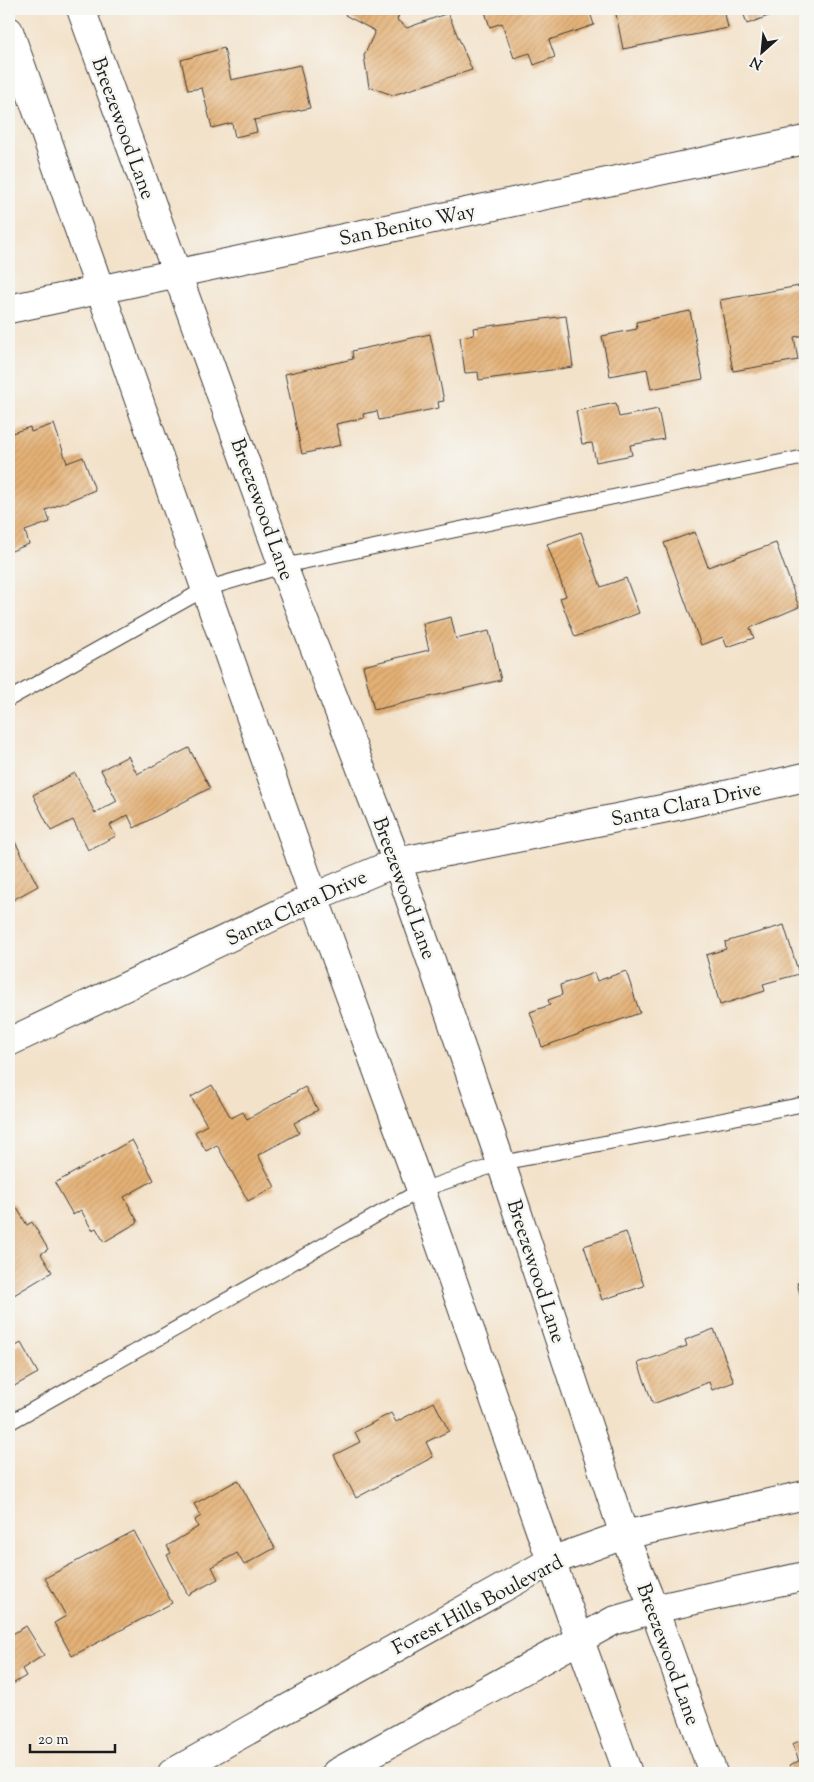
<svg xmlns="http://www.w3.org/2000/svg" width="814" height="1782" font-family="'Sorts Mill Goudy',serif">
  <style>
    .building { fill: url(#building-hatch) }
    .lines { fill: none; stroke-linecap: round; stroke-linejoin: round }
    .lane-casing { stroke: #3c3a36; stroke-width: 16 }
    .street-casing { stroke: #3c3a36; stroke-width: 30 }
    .lane { stroke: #fff; stroke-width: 14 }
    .street { stroke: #fff; stroke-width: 28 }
    .labels { text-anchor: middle; stroke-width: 5; stroke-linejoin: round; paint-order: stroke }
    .street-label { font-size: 20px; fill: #1c1c1c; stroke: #f6f6f2 }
  </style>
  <defs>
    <pattern id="building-hatch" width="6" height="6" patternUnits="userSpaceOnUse" patternTransform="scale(1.25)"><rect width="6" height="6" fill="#e4b176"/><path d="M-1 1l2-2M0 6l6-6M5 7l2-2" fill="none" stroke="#c39866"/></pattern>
  </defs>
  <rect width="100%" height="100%" fill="#f6f6f2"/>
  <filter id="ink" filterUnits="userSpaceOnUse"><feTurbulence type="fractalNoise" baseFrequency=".02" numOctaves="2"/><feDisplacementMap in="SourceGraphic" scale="10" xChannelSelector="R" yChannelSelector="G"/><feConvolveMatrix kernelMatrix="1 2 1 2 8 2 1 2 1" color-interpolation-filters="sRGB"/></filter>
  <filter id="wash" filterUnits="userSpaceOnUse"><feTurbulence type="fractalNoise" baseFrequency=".0096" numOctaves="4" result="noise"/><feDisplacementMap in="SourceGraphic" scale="20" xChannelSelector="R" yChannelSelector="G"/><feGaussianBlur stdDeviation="1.12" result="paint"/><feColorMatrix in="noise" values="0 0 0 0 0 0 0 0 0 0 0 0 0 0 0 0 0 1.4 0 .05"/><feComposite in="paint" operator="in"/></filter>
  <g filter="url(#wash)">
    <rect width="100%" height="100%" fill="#f3e2ca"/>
    <g id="blocks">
      <!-- building -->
      <path class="building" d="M 348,9 L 401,9 L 397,20 L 407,28 L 448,13 L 472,70 L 393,95 L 369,87 L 364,56 L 375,31 L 345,15 Z
        M 484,9 L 589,9 L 594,25 L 549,40 L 555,57 L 534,65 L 530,53 L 514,58 L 502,23 L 490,27 Z
        M 615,9 L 724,9 L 728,28 L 623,49 Z
        M 742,9 L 787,9 L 747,24 Z
        M 224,48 L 231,80 L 300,65 L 310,108 L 254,120 L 257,132 L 235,137 L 232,123 L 212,128 L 202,88 L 188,90 L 181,60 Z
        M 805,285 L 805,335 L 794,337 L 798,360 L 733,371 L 720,300 Z
        M 690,311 L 703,379 L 651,389 L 647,369 L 610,376 L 602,336 L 637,329 L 636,322 Z
        M 566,316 L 573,367 L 479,380 L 478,372 L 465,373 L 460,337 L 474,335 L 473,328 Z
        M 430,334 L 444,401 L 438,402 L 439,408 L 379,420 L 377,411 L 363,414 L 364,418 L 336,424 L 341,445 L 302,454 L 285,374 L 353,359 L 352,351 Z
        M 616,403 L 619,417 L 658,409 L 664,439 L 630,445 L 632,455 L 596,462 L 592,443 L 582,444 L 576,411 Z
        M 54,424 L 67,463 L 83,457 L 95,490 L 46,510 L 50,522 L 25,531 L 29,544 L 9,552 L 9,434 L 30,427 L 31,432 Z
        M 581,532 L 601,587 L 626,578 L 639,613 L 575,637 L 560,598 L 566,596 L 547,544 Z
        M 695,532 L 708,567 L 776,543 L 799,607 L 750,628 L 754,638 L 727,647 L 723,637 L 701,645 L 664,543 Z
        M 451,617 L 456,639 L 489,631 L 501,680 L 374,710 L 363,666 L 429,650 L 423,624 Z
        M 189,748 L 210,788 L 134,828 L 128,815 L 110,825 L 116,836 L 88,850 L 73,820 L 51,831 L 33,795 L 75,773 L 95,813 L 117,801 L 101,770 L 128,756 L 137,774 Z
        M 12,836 L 38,886 L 9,902 L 9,838 Z
        M 784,925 L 799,974 L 763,984 L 765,991 L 720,1005 L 706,955 L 726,949 L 725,942 Z
        M 626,971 L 640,1013 L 542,1047 L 530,1012 L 550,1005 L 548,1000 L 562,995 L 560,985 L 594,973 L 597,981 Z
        M 212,1085 L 231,1118 L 243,1112 L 247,1119 L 305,1087 L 318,1110 L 294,1123 L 299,1133 L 258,1155 L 275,1187 L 248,1201 L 217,1145 L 206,1151 L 195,1132 L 207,1125 L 191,1097 Z
        M 132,1140 L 154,1180 L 124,1197 L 138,1222 L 104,1242 L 96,1228 L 92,1230 L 81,1210 L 73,1215 L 55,1183 Z
        M 14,1203 L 27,1225 L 32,1222 L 48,1249 L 41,1254 L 52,1272 L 9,1298 L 9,1206 Z
        M 626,1232 L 644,1286 L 602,1300 L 584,1246 Z
        M 805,1279 L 805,1313 L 797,1283 Z
        M 714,1329 L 734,1382 L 712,1390 L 709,1382 L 653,1404 L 638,1363 L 687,1346 L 685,1340 Z
        M 21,1343 L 38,1373 L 9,1389 L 9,1350 Z
        M 434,1402 L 449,1431 L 426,1442 L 433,1457 L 356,1498 L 334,1455 L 360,1442 L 355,1432 L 391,1413 L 396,1422 Z
        M 238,1480 L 275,1548 L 244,1565 L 237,1553 L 212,1567 L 218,1579 L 188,1595 L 167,1555 L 171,1553 L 167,1546 L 198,1527 L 195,1520 L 201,1516 L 194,1504 Z
        M 134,1531 L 172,1603 L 72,1656 L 54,1623 L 66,1616 L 45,1578 Z
        M 26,1626 L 44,1655 L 22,1669 L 26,1676 L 9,1686 L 9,1636 Z
        M 805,1739 L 805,1773 L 793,1773 L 789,1765 L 799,1761 L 792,1744 Z"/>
    </g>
  </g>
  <g filter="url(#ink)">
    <use href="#blocks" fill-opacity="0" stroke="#3c3a36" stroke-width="1"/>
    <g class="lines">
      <!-- lane casing -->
      <g class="lane-casing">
        <path id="lane" d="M 9,699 L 205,589 L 283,566 L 805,457
          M 9,1423 L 421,1190 L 501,1163 L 805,1104"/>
      </g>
      <!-- street casing -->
      <g class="street-casing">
        <path id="street" d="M 81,9 L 283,566 L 397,862 L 501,1163 L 624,1535 L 654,1609 L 713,1773
          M 9,31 L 314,897 L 421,1190 L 540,1530 L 628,1773
          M 9,309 L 805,140
          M 9,1042 L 314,897 L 397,862 L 677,806 L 805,777
          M 172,1773 L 551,1561 L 624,1535 L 805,1495
          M 336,1773 L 613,1621 L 654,1609 L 805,1576"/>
      </g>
      <!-- lane -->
      <use href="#lane" class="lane"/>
      <!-- street -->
      <use href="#street" class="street"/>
    </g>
  </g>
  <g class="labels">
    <!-- street labels -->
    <g class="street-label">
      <text transform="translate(124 128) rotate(70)" y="7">Breezewood Lane</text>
      <text transform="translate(407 224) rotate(-12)" y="7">San Benito Way</text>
      <text transform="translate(263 509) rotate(70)" y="7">Breezewood Lane</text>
      <text transform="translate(686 803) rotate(-12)" y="7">Santa Clara Drive</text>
      <text transform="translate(405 888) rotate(70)" y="7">Breezewood Lane</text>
      <text transform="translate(296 907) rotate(-25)" y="7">Santa Clara Drive</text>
      <text transform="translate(537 1271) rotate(72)" y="7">Breezewood Lane</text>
      <text transform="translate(477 1604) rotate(-28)" y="7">Forest Hills Boulevard</text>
      <text transform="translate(669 1654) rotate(70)" y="7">Breezewood Lane</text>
    </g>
  </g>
  <!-- margin -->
  <rect width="814" height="1782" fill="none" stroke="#f6f6f2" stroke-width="30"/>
  <!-- north arrow -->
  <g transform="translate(762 52) rotate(207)" stroke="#f6f6f2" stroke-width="4" paint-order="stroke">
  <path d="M0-4L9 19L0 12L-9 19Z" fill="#1c1c1c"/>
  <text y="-8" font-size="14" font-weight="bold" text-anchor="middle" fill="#1c1c1c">N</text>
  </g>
  <!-- scale -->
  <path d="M30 1744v8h85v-8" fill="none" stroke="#1c1c1c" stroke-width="2.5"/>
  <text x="38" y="1744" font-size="15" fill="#1c1c1c" stroke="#f6f6f2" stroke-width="4" paint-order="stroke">20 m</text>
</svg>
